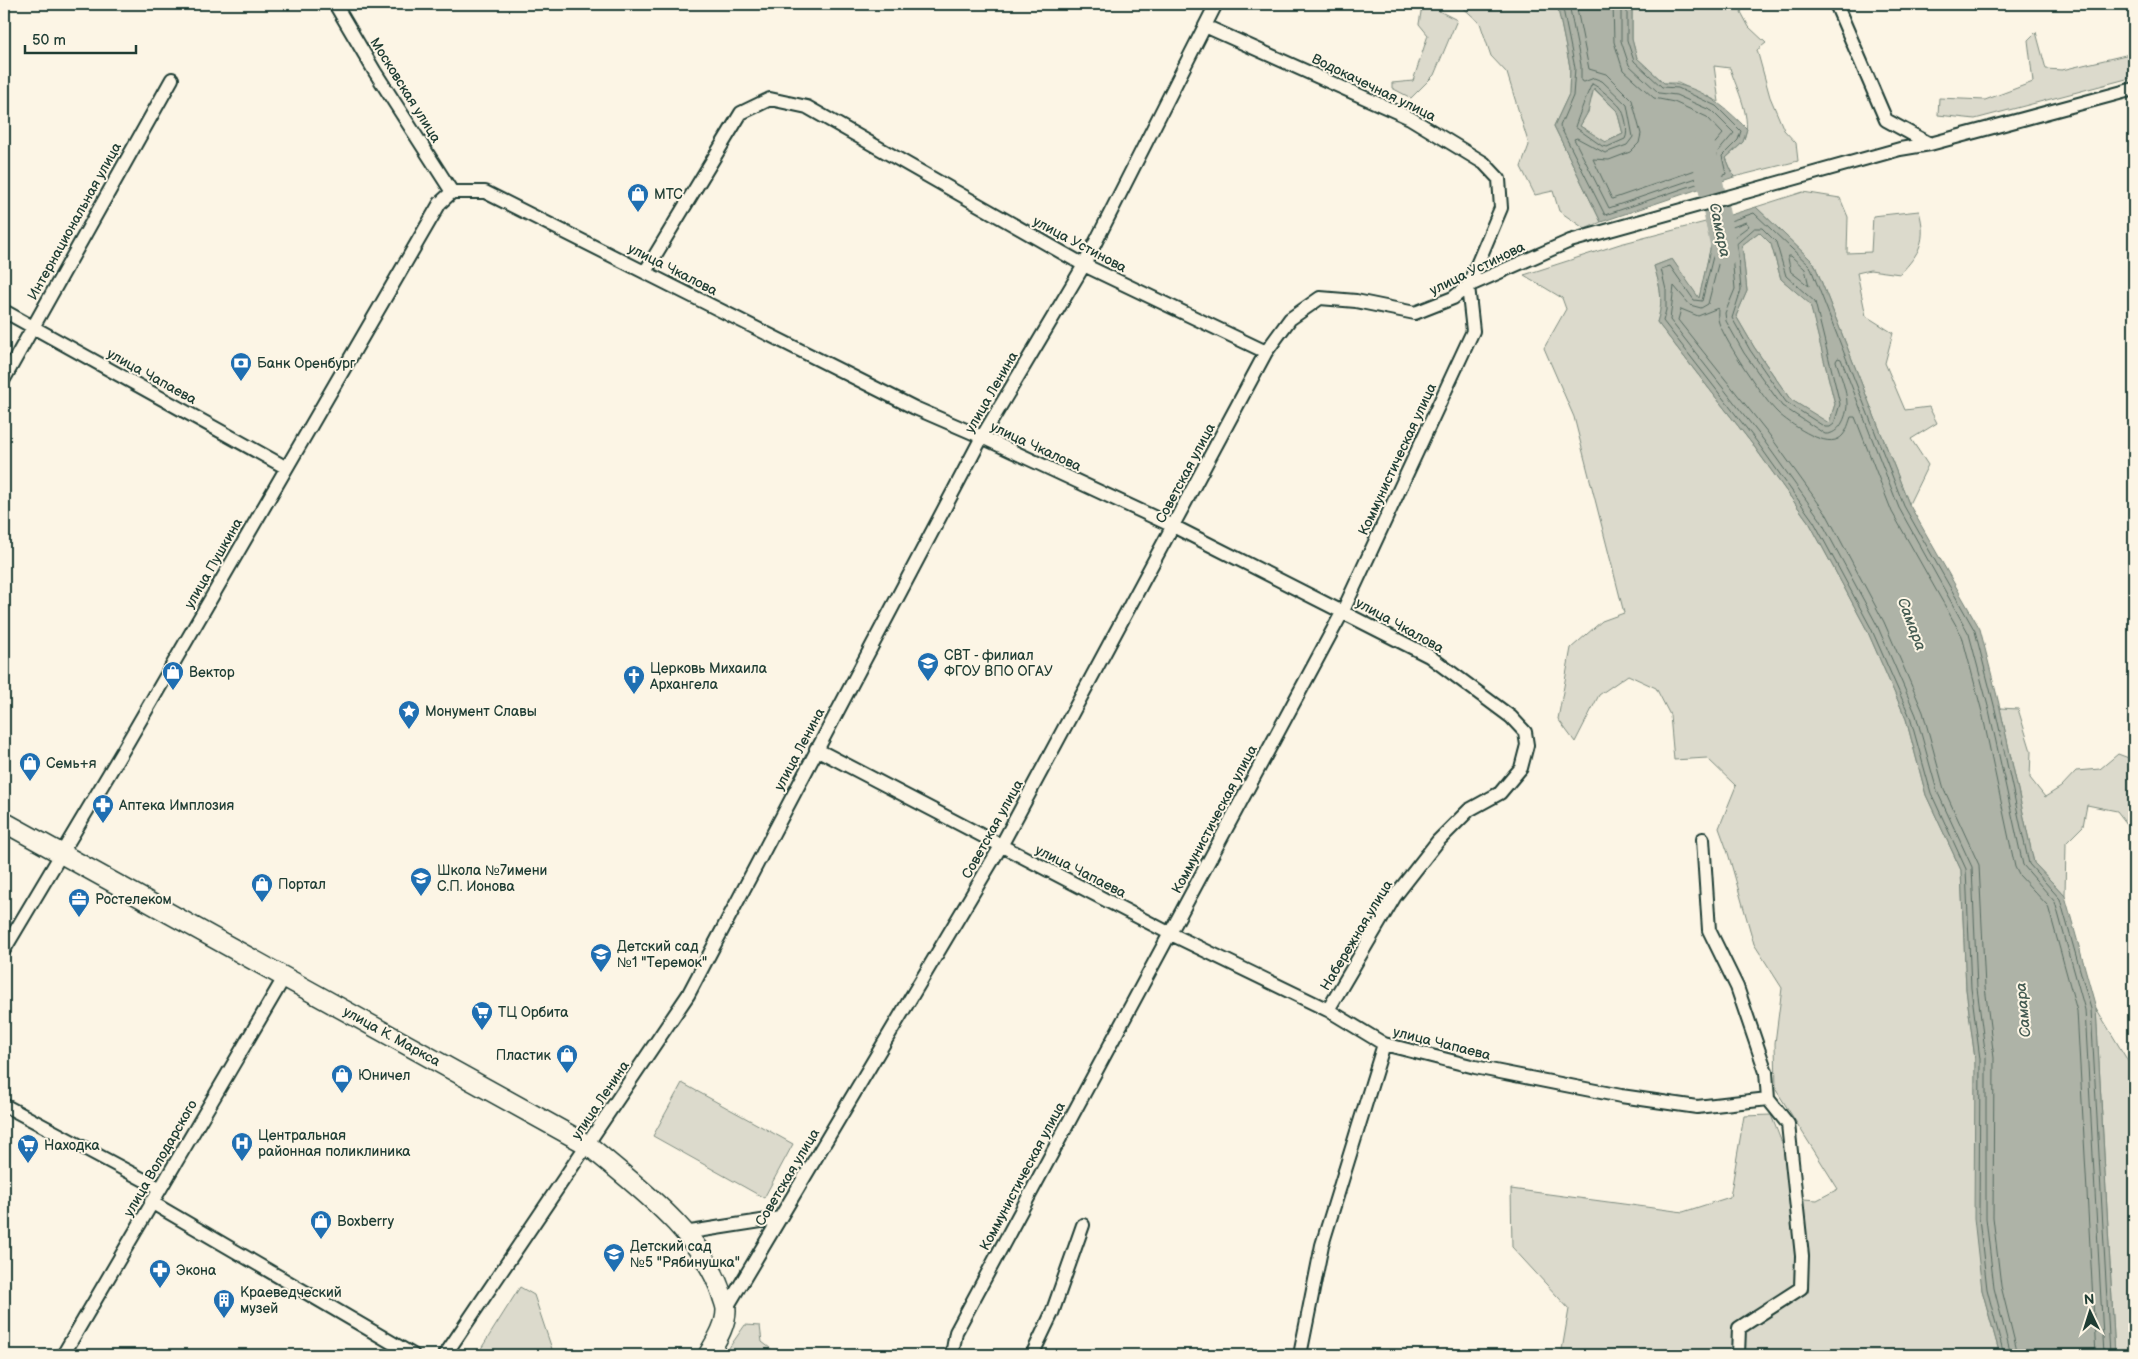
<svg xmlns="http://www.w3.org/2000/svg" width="2138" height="1359" font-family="'Balsamiq Sans',sans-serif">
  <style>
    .green { fill: #dcdacc; stroke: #7e8c80 }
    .water { fill: #aeb3a7; stroke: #758479; fill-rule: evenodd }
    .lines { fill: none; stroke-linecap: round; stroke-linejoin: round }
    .shore { stroke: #586c62; stroke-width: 1 }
    .river { stroke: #aeb3a7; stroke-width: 26 }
    .minor-casing { stroke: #1f3d34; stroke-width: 16 }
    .secondary-casing { stroke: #1f3d34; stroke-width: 22 }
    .minor { stroke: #fcf5e5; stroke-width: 12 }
    .secondary { stroke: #fcf5e5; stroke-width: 19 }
    .labels { text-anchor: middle; stroke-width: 4; stroke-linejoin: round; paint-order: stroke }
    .street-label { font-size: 14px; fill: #1f3d34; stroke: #fcf5e5 }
    .poi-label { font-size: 14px; fill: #1f3d34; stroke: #fcf5e5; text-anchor: start }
    .water-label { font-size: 15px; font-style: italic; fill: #435a51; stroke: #fcf5e5 }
  </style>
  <rect width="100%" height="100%" fill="#fcf5e5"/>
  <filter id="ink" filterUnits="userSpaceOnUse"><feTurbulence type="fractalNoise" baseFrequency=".02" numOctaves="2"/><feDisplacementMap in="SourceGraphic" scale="10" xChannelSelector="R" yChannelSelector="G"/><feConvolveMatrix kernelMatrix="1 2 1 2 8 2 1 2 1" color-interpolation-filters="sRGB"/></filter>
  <g filter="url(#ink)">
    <!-- green -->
    <path class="green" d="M 1426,4 L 1448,4 L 1439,11 L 1457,20 L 1434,75 L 1411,98 L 1392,88 L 1392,83 L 1413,81 L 1428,35 L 1419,24 L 1421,12 Z
      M 1459,4 L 1557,4 L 1570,67 L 1569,94 L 1554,126 L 1601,222 L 1585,229 L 1559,211 L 1553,191 L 1535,195 L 1521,167 L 1529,145 L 1507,73 L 1491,56 L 1480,23 Z
      M 1632,4 L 1745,4 L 1741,12 L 1749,27 L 1766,43 L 1757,50 L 1770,97 L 1784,130 L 1796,143 L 1798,161 L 1734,177 L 1726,158 C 1731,153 1740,147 1743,141 C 1754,120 1736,88 1730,68 L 1714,66 L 1719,102 L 1678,83 L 1664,83 L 1637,58 L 1632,40 Z
      M 2036,32 L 2046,69 L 2062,70 L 2134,53 L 2134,77 L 1975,119 L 1938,115 L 1939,98 L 1985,100 L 2033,82 L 2028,40 Z
      M 1593,88 L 1617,111 L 1623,134 L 1605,142 L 1580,126 L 1588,112 Z
      M 1803,192 L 1840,198 L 1848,217 L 1847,253 L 1871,252 L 1873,216 L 1919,211 C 1927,240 1920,253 1900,274 L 1870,270 L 1857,273 L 1866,316 L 1893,333 L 1885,363 L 1905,410 L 1929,407 L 1937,423 L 1911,439 L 1928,465 L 1909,504 L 1814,263 L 1756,207 Z
      M 1717,219 L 1699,299 L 1672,259 L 1654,266 C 1660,286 1664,301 1657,322 L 1753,445 L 1810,524 L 1867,630 L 1906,719 L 1926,795 L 1961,870 L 1966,989 L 1975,1059 L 1982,1290 L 2000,1355 L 1552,1355 L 1562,1350 L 1569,1309 L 1512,1247 L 1511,1189 L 1683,1212 L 1730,1197 L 1744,1116 L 1771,1115 L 1804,1199 L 1817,1200 L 1838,1189 L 1776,1090 L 1775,1043 L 1782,988 L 1754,944 L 1728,853 L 1719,828 L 1736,786 L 1707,758 L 1674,760 L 1670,715 L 1656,688 L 1628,675 L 1599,695 L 1575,742 L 1558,719 L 1571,648 L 1602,621 L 1624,613 L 1574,417 L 1544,348 L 1566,309 L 1562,298 L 1524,275 L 1620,244 Z
      M 1759,232 L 1771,244 L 1781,279 L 1810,303 L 1835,404 L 1829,424 L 1790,399 L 1754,347 L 1736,316 L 1747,291 L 1742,245 Z
      M 2000,708 L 2018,709 L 2031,751 L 2030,778 L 2045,797 L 2061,787 L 2076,771 L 2100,769 L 2118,754 L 2134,760 L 2134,833 L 2117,811 L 2087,805 L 2083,826 L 2066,843 L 2065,896 L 2034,863 Z
      M 2096,1008 L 2134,1071 L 2134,1355 L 2115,1355 Z
      M 682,1083 L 793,1144 L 764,1198 L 653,1136 Z
      M 520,1287 L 534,1295 L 554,1355 L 477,1355 Z
      M 745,1325 L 760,1326 L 762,1342 L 779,1355 L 724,1355 Z"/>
    <!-- water -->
    <path class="water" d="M 1557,4 L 1632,4 L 1632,39 L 1637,58 L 1664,83 C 1700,85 1723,105 1747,129 L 1743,142 L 1726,158 L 1734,177 L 1601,222 L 1554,126 L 1569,94 L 1570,67 ZM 1594,88 L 1617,111 L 1623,134 L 1606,142 L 1580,126 L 1588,112 Z
      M 1756,207 L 1814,263 L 1909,504 L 1980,629 L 2000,708 L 2034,863 L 2065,896 L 2096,1008 L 2115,1355 L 2000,1355 L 1982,1290 L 1974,1218 L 1975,1059 L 1966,989 L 1961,870 L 1926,795 L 1906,719 L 1867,630 L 1810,524 L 1753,445 L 1657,322 C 1664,301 1660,286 1654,266 L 1672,259 L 1699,298 L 1717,219 ZM 1759,232 L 1771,244 L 1781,279 L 1810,304 L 1835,404 L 1829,423 L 1790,399 L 1754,347 L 1736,316 L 1747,291 L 1742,245 Z"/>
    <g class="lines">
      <!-- shore -->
      <path class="shore" d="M 1562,4 L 1575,68 L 1573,96 L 1560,126 L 1605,215 L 1726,174 L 1722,156 L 1738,140 L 1741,131 L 1716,106 L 1678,88 L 1662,87 L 1634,61 L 1627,40 L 1627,4
        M 1569,4 L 1581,65 L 1581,81 L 1584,82 L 1594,78 L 1602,81 L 1627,105 L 1633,137 L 1627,145 L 1605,153 L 1577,138 L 1574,139 L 1609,208 L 1717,171 L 1717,153 L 1734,133 L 1712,111 L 1676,95 L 1659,93 L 1629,65 L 1621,41 L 1621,4
        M 1576,4 L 1589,69 L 1606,74 L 1632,100 L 1641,134 L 1639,143 L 1630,152 L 1609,160 L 1593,159 L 1612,199 L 1707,166 L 1710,149 L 1723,134 L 1707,117 L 1674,102 L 1654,98 L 1623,70 L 1614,42 L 1613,4
        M 1592,84 C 1597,85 1616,102 1620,107 C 1625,113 1629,132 1625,139 L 1607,147 L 1602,146 L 1575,127 C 1576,123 1590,86 1592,84 Z
        M 1755,228 L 1762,228 L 1776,242 L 1786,276 L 1815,302 L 1840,404 L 1834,424 L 1830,427 L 1825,427 L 1786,402 L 1750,350 L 1732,318 L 1741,290 L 1737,244 Z
        M 1788,256 L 1791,256 L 1805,269 L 1809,286 L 1791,272 Z
        M 2004,1355 L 1987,1289 L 1979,1218 L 1980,1059 L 1971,988 L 1966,869 L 1931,793 L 1910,717 L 1871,628 L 1814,522 L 1757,442 L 1663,321 L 1666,310 L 1666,290 L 1661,269 L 1670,266 L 1694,300 L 1702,301 L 1721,224 L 1754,213 L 1810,266 L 1904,506 L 1975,631 L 1995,709 L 2029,864 L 2060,899 L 2091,1009 L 2110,1355
        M 2011,1355 L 1994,1288 L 1986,1218 L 1986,1058 L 1977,988 L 1972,867 L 1937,791 L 1916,715 L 1877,625 L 1820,519 L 1762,438 L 1670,320 L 1674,286 L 1690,305 L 1701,308 L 1708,304 L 1727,229 L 1746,222 L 1749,226 L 1734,237 L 1731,244 L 1735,289 L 1725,313 L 1726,321 L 1744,353 L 1782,406 L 1825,434 C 1839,435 1847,417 1847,404 C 1847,391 1840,374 1836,361 L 1838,358 L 1841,359 L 1899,508 L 1969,634 L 1989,710 L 2023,865 L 2055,902 L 2085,1010 L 2104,1355
        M 2018,1355 L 2001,1286 L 1993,1217 L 1994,1058 L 1985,987 L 1979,865 L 1944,789 L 1923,712 L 1884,622 L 1827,515 L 1768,433 L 1678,320 L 1681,309 L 1698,316 L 1718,308 C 1718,313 1717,318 1719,323 C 1726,342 1763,399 1778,413 C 1789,423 1823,447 1838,439 C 1846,435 1848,425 1851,417 L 1855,417 L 1892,512 L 1962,636 L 1982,712 L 2015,867 L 2019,875 L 2048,906 L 2077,1011 L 2096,1355"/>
      <!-- river -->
      <path class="river" d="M 1703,149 L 1725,253"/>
      <!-- minor casing -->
      <g class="minor-casing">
        <path id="minor" d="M 335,4 L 375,72 L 452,192
          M 1836,4 L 1886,120 L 1930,144
          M 452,192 L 485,192 L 915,408 L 982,437 L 1173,526 L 1429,656 L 1511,717 L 1525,732 L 1527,745 L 1521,768 L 1500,793 L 1469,810 L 1438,841 L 1395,896 L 1328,1010
          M 645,272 L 741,113 L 770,99 L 807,107 L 1084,265 L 1266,352
          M 4,311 L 285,467
          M 4,379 L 172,79
          M 816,749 L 1169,933 L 1328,1010 L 1384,1044 L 1475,1067 L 1621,1096 L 1697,1107 L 1768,1099
          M 1703,839 L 1709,930 L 1737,987 L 1766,1072 L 1768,1099
          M 4,950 L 122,752 L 440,203 L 452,192
          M 4,1105 L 159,1188
          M 151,1202 L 413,1355
          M 684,1233 L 780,1218
          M 726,1309 L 1001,846 L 1266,352 L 1290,319 L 1320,298 L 1356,301 L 1415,313 L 1453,298 L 1468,286 L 1570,241 L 1900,149 L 1930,144 L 2134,89
          M 63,1355 L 285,976
          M 445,1355 L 688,995 L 982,437 L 1084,265 L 1216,4
          M 952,1355 L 956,1332 L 1343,611 L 1473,331 L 1468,286 L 1501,208 L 1499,179 L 1484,163 L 1410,118 L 1205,26
          M 1032,1355 L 1052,1313 L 1083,1225
          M 1300,1355 L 1322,1245 L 1384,1044
          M 1738,1355 L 1739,1328 L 1801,1288 L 1802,1256 L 1788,1124 L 1768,1099"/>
      </g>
      <!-- secondary casing -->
      <g class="secondary-casing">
        <path id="secondary" d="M 4,822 L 588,1145 C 635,1185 703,1234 722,1295 C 723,1299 726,1305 726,1310 C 726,1326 716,1341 708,1355"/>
      </g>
      <!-- minor -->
      <use href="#minor" class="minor"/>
      <!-- secondary -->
      <use href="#secondary" class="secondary"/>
    </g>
  </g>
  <!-- icons -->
  <defs>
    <g id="shop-pin" transform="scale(1.125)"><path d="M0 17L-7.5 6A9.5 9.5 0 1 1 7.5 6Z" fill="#1f6fb2" stroke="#fcf5e5"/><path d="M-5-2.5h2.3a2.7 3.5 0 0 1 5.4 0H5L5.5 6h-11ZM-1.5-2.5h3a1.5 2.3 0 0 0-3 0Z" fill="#fff"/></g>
    <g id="bank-pin" transform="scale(1.125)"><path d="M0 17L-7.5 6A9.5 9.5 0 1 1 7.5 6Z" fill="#1f6fb2" stroke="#fcf5e5"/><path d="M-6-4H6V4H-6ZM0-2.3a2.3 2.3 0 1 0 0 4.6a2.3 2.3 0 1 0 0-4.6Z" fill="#fff"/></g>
    <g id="university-pin" transform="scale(1.125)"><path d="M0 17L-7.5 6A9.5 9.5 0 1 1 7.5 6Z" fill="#1f6fb2" stroke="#fcf5e5"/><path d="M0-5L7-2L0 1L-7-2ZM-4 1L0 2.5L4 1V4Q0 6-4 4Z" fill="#fff"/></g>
    <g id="church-pin" transform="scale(1.125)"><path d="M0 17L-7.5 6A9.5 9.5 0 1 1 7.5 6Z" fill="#1f6fb2" stroke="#fcf5e5"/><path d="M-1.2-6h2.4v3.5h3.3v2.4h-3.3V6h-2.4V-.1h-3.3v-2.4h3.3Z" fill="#fff"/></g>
    <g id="sight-pin" transform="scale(1.125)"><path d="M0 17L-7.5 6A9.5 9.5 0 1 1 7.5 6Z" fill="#1f6fb2" stroke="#fcf5e5"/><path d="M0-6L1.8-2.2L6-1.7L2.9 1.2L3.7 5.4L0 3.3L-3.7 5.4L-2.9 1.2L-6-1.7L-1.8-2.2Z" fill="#fff"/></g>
    <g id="pharmacy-pin" transform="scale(1.125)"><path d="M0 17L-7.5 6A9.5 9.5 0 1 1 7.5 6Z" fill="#1f6fb2" stroke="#fcf5e5"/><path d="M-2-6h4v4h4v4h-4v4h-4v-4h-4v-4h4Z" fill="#fff"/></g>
    <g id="school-pin" transform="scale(1.125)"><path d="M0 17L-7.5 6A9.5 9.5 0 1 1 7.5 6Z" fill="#1f6fb2" stroke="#fcf5e5"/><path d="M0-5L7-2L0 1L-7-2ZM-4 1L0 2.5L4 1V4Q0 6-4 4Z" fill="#fff"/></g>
    <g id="office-pin" transform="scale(1.125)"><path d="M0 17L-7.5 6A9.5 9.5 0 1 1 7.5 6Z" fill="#1f6fb2" stroke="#fcf5e5"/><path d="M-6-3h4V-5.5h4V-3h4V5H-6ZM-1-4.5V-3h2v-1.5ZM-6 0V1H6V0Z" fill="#fff"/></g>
    <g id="supermarket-pin" transform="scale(1.125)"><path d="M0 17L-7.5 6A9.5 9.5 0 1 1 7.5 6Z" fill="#1f6fb2" stroke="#fcf5e5"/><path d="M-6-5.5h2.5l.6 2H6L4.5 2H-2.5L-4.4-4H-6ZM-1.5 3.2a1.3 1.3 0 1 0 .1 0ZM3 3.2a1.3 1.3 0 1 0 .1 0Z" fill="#fff"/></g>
    <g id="hospital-pin" transform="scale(1.125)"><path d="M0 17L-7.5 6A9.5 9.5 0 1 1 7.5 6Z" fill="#1f6fb2" stroke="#fcf5e5"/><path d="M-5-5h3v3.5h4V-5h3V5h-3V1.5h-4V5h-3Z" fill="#fff"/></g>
    <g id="building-pin" transform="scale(1.125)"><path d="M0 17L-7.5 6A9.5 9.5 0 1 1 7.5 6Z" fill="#1f6fb2" stroke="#fcf5e5"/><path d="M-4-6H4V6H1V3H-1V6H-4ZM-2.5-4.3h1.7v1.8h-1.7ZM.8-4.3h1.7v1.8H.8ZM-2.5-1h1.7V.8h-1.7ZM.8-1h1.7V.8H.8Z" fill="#fff"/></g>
  </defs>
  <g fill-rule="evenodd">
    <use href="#shop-pin" x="638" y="194"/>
    <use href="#bank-pin" x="241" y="363"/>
    <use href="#university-pin" x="928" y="663"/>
    <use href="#shop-pin" x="173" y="672"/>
    <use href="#church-pin" x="634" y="676"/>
    <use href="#sight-pin" x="409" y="711"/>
    <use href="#shop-pin" x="30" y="763"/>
    <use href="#pharmacy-pin" x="103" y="805"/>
    <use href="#school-pin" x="421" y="878"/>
    <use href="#shop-pin" x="262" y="884"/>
    <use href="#office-pin" x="79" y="899"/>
    <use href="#school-pin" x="601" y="954"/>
    <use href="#supermarket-pin" x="482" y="1012"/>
    <use href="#shop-pin" x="567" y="1055"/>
    <use href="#shop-pin" x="342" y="1075"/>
    <use href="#hospital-pin" x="242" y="1143"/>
    <use href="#supermarket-pin" x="28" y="1145"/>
    <use href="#shop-pin" x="321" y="1221"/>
    <use href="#school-pin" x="614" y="1254"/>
    <use href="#pharmacy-pin" x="160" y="1270"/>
    <use href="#building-pin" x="224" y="1300"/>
  </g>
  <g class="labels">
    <!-- street labels -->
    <g class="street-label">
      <text transform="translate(1374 87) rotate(26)" y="5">Водокачечная улица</text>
      <text transform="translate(406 90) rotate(58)" y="5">Московская улица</text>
      <text transform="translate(74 221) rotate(-61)" y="5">Интернациональная улица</text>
      <text transform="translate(1080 244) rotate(28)" y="5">улица Устинова</text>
      <text transform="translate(1477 268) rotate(-26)" y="5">улица Устинова</text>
      <text transform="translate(673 269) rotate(27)" y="5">улица Чкалова</text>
      <text transform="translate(152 376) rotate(29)" y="5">улица Чапаева</text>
      <text transform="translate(991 392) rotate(-60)" y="5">улица Ленина</text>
      <text transform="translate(1036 446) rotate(25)" y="5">улица Чкалова</text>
      <text transform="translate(1397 459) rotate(-65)" y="5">Коммунистическая улица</text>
      <text transform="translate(1185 473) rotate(-62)" y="5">Советская улица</text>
      <text transform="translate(213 563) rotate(-60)" y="5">улица Пушкина</text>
      <text transform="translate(1400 625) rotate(29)" y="5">улица Чкалова</text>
      <text transform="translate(799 749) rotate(-62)" y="5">улица Ленина</text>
      <text transform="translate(1214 819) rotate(-62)" y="5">Коммунистическая улица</text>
      <text transform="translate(992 829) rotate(-61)" y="5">Советская улица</text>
      <text transform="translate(1081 871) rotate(27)" y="5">улица Чапаева</text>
      <text transform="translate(1356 935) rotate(-59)" y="5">Набережная улица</text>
      <text transform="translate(392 1036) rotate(29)" y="5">улица К. Маркса</text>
      <text transform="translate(1442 1043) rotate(14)" y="5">улица Чапаева</text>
      <text transform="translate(600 1100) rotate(-56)" y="5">улица Ленина</text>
      <text transform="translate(160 1158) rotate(-60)" y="5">улица Володарского</text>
      <text transform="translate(1022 1176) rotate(-62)" y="5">Коммунистическая улица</text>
      <text transform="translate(787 1177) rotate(-59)" y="5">Советская улица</text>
    </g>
    <!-- poi labels -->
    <g class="poi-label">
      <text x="654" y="199">МТС</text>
      <text x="257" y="368">Банк Оренбург</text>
      <text x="944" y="660">СВТ - филиал<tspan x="944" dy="16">ФГОУ ВПО ОГАУ</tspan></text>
      <text x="650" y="673">Церковь Михаила<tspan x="650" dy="16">Архангела</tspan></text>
      <text x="189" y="677">Вектор</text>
      <text x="425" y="716">Монумент Славы</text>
      <text x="46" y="768">Семь+я</text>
      <text x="119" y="810">Аптека Имплозия</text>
      <text x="437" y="875">Школа №7имени<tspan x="437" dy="16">С.П. Ионова</tspan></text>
      <text x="278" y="889">Портал</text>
      <text x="95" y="904">Ростелеком</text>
      <text x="617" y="951">Детский сад<tspan x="617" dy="16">№1 "Теремок"</tspan></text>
      <text x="498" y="1017">ТЦ Орбита</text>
      <text x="551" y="1060" text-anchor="end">Пластик</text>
      <text x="358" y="1080">Юничел</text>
      <text x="258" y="1140">Центральная<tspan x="258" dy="16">районная поликлиника</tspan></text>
      <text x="44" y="1150">Находка</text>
      <text x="337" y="1226">Boxberry</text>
      <text x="630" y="1251">Детский сад<tspan x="630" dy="16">№5 "Рябинушка"</tspan></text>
      <text x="176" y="1275">Экона</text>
      <text x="240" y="1297">Краеведческий<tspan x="240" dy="16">музей</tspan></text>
    </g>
    <!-- water labels -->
    <g class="water-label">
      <text transform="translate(1720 230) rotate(78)" y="5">Самара</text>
      <text transform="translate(1912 624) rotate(69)" y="5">Самара</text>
      <text transform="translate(2023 1010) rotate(-95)" y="5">Самара</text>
    </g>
  </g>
  <!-- margin -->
  <rect width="2138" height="1359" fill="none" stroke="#fcf5e5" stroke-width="20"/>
  <rect x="10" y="10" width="2118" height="1339" fill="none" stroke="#1f3d34" stroke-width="2" filter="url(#ink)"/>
  <!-- north arrow -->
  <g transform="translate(2090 1312) rotate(356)" stroke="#fcf5e5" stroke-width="4" paint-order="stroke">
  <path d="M0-4L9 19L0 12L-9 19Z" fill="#1f3d34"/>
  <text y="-8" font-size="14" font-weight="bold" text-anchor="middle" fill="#1f3d34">N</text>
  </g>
  <!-- scale -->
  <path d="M25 45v8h111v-8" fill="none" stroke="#1f3d34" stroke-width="2.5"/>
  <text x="32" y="45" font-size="15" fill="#1f3d34" stroke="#fcf5e5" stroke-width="4" paint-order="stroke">50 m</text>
</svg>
